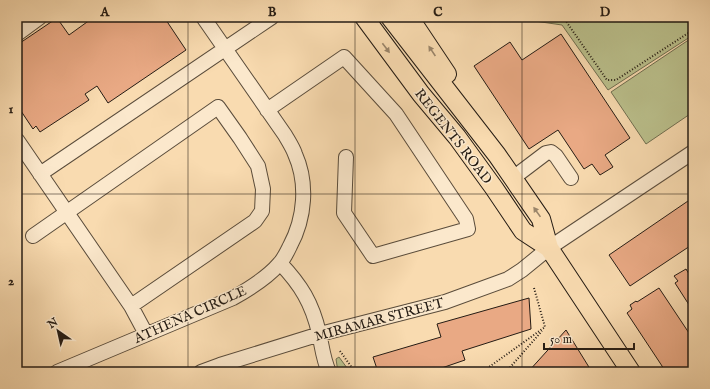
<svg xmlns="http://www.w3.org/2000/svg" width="710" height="389" font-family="'IM FELL English',serif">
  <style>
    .green { fill: #bbc18d; stroke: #706e50 }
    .building { fill: #e9a984; stroke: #251c14 }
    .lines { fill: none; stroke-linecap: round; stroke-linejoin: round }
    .minor-casing { stroke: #5a4c3b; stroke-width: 16 }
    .major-casing { stroke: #251c14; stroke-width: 20 }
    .path { stroke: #251c14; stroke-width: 2; stroke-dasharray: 1 2; stroke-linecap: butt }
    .minor { stroke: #fbe8cc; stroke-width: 14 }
    .major { stroke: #f9dbb0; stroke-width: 18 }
    .oneway { fill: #9a856a }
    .grid { fill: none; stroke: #251c14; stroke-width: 1; stroke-opacity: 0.55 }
    .labels { text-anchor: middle; stroke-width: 3; stroke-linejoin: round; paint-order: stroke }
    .street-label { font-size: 14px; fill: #251c14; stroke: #fbe8cc }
    .neatline { fill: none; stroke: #251c14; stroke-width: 1.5 }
    .grid-label { font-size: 13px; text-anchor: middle; font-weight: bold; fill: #251c14 }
  </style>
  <rect width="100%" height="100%" fill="#f9dbb0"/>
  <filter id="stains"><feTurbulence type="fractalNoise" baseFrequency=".005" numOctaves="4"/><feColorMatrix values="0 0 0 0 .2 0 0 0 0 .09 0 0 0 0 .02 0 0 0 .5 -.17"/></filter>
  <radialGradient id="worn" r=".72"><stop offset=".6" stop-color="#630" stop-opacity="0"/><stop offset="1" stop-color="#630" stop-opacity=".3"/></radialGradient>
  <!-- green -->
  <path class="green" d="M 507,17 L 693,17 L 693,35 L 608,90 L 562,25 Z
    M 693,37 L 693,112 L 646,144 L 611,92 Z
    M 339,357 L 350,372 L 338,372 L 336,359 Z"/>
  <!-- building -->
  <path class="building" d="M 94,17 L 164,17 L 186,50 L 108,103 L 97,86 L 85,94 L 89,100 L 40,132 L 36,126 L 33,129 L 19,108 L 21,106 L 17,101 L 17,45 L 57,18 L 69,35 Z
    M 561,34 L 630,138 L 605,155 L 613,167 L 600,175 L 592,164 L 584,169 L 558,130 L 529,149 L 474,66 L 510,42 L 522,60 Z
    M 688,201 L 693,209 L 693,244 L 630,286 L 609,255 Z
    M 686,269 L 689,274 L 693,272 L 693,311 L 675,283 L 678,281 L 674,276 Z
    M 659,288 L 693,339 L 693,372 L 666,372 L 627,313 L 632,309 L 630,305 L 636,301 L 637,302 Z
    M 529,298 L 531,329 L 462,351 L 465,360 L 430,372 L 378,372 L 373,357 L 441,337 L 437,324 Z
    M 566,330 L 592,372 L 528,372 Z"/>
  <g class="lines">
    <!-- minor casing -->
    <g class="minor-casing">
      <path id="minor" d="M 17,34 L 40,17
        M 267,110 L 344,57 L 396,114 L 466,219 L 468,229 L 373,256 L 344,213 L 346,157
        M 17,140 L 131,306 L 146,334
        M 40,174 L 272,17
        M 513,178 L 546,153 L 551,152 L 556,156 L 571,178
        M 33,236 L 218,107 L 240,138 L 258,166 L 263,189 L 262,211 L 255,221 L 131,306
        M 280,263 C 301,285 312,303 319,333 C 322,346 323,359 329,372
        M 57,372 L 233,298 C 249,289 267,278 279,264 C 284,259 287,252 290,246 C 305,218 308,183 295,154 C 293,148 289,142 285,135 L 203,17
        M 201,372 L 220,365 L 320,334 L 445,302 L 508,279 L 522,270 L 549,248 L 693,152"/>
    </g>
    <!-- major casing -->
    <g class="major-casing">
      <path id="major" d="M 364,17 L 421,94 L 457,137 L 494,188 L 523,231 L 549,248
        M 390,17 L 497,155 L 541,219 L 549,248 L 631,372
        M 409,17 L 447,74"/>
    </g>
    <!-- path -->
    <path class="path" d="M 563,17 L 607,80 L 616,80 L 693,30
      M 340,351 L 355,372
      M 482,372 L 545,327 L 534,288
      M 506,372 L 542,331"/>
    <!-- minor -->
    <use href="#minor" class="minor"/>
    <!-- major -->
    <use href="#major" class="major"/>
  </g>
  <!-- one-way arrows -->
  <defs><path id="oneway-solid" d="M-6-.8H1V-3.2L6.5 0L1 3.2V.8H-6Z"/></defs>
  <g class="oneway">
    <use href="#oneway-solid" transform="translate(386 48) rotate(53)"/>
    <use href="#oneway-solid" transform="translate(432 51) rotate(-124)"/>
    <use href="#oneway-solid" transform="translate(537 212) rotate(-125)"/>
  </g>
  <!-- grid -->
  <path class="grid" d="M 188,17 L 188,372M 355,17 L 355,372M 522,17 L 522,372M 17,194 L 693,194"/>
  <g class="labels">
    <!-- street labels -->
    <g class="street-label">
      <text transform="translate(454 136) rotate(52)" y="5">REGENTS ROAD</text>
      <text transform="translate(190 314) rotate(-24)" y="5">ATHENA CIRCLE</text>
      <text transform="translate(379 319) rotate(-15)" y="5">MIRAMAR STREET</text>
    </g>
  </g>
  <!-- margin -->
  <rect width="710" height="389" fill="none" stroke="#f9dbb0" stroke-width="44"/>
  <!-- north arrow -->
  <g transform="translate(58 331) rotate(326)" stroke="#fbe8cc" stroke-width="3" paint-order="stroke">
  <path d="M0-3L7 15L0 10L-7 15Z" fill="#251c14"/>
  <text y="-6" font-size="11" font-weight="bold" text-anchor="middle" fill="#251c14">N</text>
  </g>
  <!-- scale -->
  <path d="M544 343v6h90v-6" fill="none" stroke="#251c14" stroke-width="2"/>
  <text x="550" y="343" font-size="12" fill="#251c14" stroke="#fbe8cc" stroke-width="3" paint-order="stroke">50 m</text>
  <rect x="22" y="22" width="666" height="345" class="neatline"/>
  <g class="grid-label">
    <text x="105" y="16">A</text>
    <text x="272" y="16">B</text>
    <text x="438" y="16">C</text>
    <text x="605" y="16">D</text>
    <text x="11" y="113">1</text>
    <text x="11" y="285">2</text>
  </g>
  <rect width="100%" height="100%" filter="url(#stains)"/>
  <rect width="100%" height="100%" fill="url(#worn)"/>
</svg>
